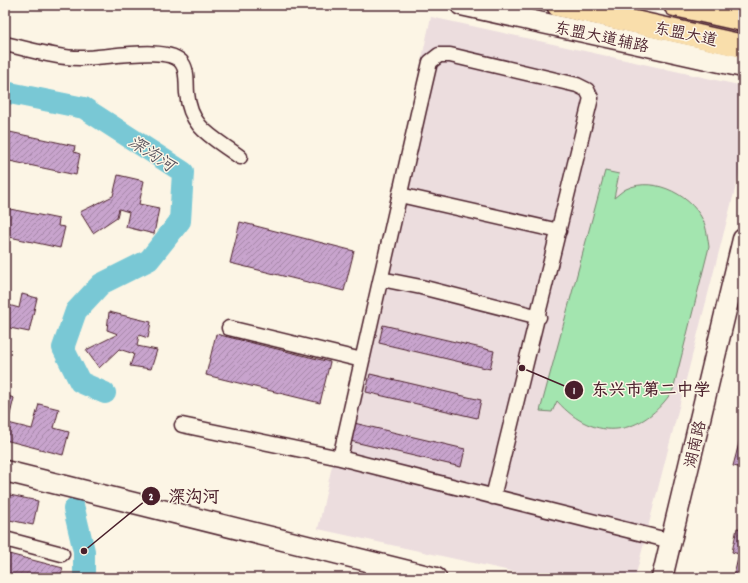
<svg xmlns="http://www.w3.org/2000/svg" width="748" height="583" font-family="Dekko,'LXGW WenKai TC',sans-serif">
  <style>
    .built { fill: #ecddde }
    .pitch { fill: #a3e5af; stroke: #76826d }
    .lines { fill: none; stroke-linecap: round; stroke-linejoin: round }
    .river { stroke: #79c8d5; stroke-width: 22 }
    .building { fill: url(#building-hatch); stroke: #4a1f2b }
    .street-casing { stroke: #4a1f2b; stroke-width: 17 }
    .secondary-casing { stroke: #4a1f2b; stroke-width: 23 }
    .highway-casing { stroke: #4a1f2b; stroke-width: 25 }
    .street { stroke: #fcf5e5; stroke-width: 14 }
    .secondary { stroke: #fcf5e5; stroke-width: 20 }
    .highway { stroke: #f9deab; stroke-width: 22 }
    .labels { text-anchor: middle; stroke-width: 3; stroke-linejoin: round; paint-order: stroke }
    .street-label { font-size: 16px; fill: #4a1f2b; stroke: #fcf5e5 }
    .water-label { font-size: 17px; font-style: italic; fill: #58525e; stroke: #fcf5e5 }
    .leader { fill: none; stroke: #4a1f2b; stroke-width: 1.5 }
    .callout-dot { fill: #4a1f2b; stroke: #fcf5e5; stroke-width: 1.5 }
    .mark-label { font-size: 12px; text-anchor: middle; font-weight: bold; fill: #fff }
    .callout-label { font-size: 17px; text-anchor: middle; font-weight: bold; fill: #4a1f2b; stroke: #fcf5e5; stroke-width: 3; stroke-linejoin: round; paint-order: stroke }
  </style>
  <defs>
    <pattern id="building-hatch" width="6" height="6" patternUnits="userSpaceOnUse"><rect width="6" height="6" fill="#c8a4cd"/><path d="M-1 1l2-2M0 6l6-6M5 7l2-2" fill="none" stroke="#a485a7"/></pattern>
  </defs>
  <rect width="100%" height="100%" fill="#fcf5e5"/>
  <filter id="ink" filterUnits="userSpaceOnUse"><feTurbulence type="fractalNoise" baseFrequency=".025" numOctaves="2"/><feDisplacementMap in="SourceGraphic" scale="8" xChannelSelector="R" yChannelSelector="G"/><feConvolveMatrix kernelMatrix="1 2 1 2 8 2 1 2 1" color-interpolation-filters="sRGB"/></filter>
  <g filter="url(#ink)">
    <!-- built -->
    <path class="built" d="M 431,17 L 743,86 L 743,158 L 635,578 L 543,578 L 318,529 Z"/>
    <!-- pitch -->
    <path class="pitch" d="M 605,171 L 619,174 L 614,198 C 618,195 622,191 626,189 C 655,175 695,197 705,225 C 707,232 708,240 709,247 L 673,390 C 643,436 595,444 557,401 L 552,412 L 540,411 Z"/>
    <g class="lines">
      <!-- river -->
      <path class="river" d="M 5,92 L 84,108 L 183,172 L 180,221 L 149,260 L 101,284 L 76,311 L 63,348 L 80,382 L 105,393
        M 74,509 L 84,551 L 84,578"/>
    </g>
    <!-- building -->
    <path class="building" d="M 5,131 L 75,146 L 74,152 L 80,154 L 76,175 L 5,160 Z
      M 118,175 L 144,181 L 139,204 L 159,208 L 154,234 L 126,227 L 129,212 L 119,209 L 117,217 L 93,233 L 80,212 L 113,196 Z
      M 5,208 L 59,219 L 58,226 L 65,227 L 60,248 L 5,236 Z
      M 240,222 L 354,251 L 344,291 L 230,263 Z
      M 22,294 L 37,298 L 29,332 L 5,327 L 5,304 L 19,308 Z
      M 109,312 L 151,322 L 148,338 L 139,335 L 137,346 L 157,350 L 151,369 L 130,366 L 134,354 L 119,349 L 99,368 L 86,350 L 118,334 L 107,330 Z
      M 383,325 L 494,351 L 490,369 L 379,343 Z
      M 216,334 L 330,362 L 320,403 L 206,375 Z
      M 370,374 L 481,400 L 477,418 L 366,392 Z
      M 5,395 L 14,398 L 8,423 L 32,429 L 39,404 L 59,409 L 54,428 L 69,432 L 63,455 L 5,440 Z
      M 354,423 L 465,449 L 461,467 L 350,441 Z
      M 743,428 L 743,468 L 733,466 Z
      M 5,494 L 38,501 L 33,525 L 5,519 Z
      M 737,528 L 743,529 L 743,577 L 734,575 L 739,554 L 732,552 Z
      M 5,553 L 63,568 L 60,578 L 24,578 L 5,573 Z"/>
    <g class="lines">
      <!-- street casing -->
      <g class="street-casing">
        <path id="street" d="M 5,44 C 28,49 56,58 79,58 C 101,59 170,44 182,63 C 188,71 186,84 187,93 C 190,129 213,137 240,157
          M 400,195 L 559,231
          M 381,279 L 421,287 L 539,317
          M 229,328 L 362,360
          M 182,425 L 340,458
          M 493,497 L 591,98 L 587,90 L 577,85 L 450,55 L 439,55 L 430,62 L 419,109 L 340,458 L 671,541
          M 5,539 L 62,554
          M 371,578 L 373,563"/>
      </g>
      <!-- secondary casing -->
      <g class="secondary-casing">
        <path id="secondary" d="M 461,5 L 743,67
          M 5,471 L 436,578
          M 662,578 L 743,239"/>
      </g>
      <!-- highway casing -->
      <g class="highway-casing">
        <path id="highway" d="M 558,5 L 743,46
          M 675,5 L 743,20"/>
      </g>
      <!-- street -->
      <use href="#street" class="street"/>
      <!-- secondary -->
      <use href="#secondary" class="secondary"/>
      <!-- highway -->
      <use href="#highway" class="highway"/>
    </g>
  </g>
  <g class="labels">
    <!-- street labels -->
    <g class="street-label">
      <text transform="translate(686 33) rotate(12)" y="6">东盟大道</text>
      <text transform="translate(602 36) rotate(12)" y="6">东盟大道辅路</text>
      <text transform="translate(694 444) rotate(-77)" y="6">湖南路</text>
    </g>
    <!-- water labels -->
    <g class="water-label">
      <text transform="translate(152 153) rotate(33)" y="6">深沟河</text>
    </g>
  </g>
  <!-- callouts -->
  <path class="leader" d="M522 368L574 390M84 551L151 496"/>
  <g class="callout-dot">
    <circle cx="522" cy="368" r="4"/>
    <circle cx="84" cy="551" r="4"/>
    <circle cx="574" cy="390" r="10"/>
    <circle cx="151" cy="496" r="10"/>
  </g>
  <g class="mark-label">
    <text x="574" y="394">1</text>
    <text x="151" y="500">2</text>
  </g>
  <g class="callout-label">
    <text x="651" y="395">东兴市第二中学</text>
    <text x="194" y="502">深沟河</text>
  </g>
  <!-- margin -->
  <rect width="748" height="583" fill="none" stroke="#fcf5e5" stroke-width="20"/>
  <rect x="10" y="10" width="728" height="563" fill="none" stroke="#4a1f2b" stroke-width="1.5" filter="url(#ink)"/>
</svg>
